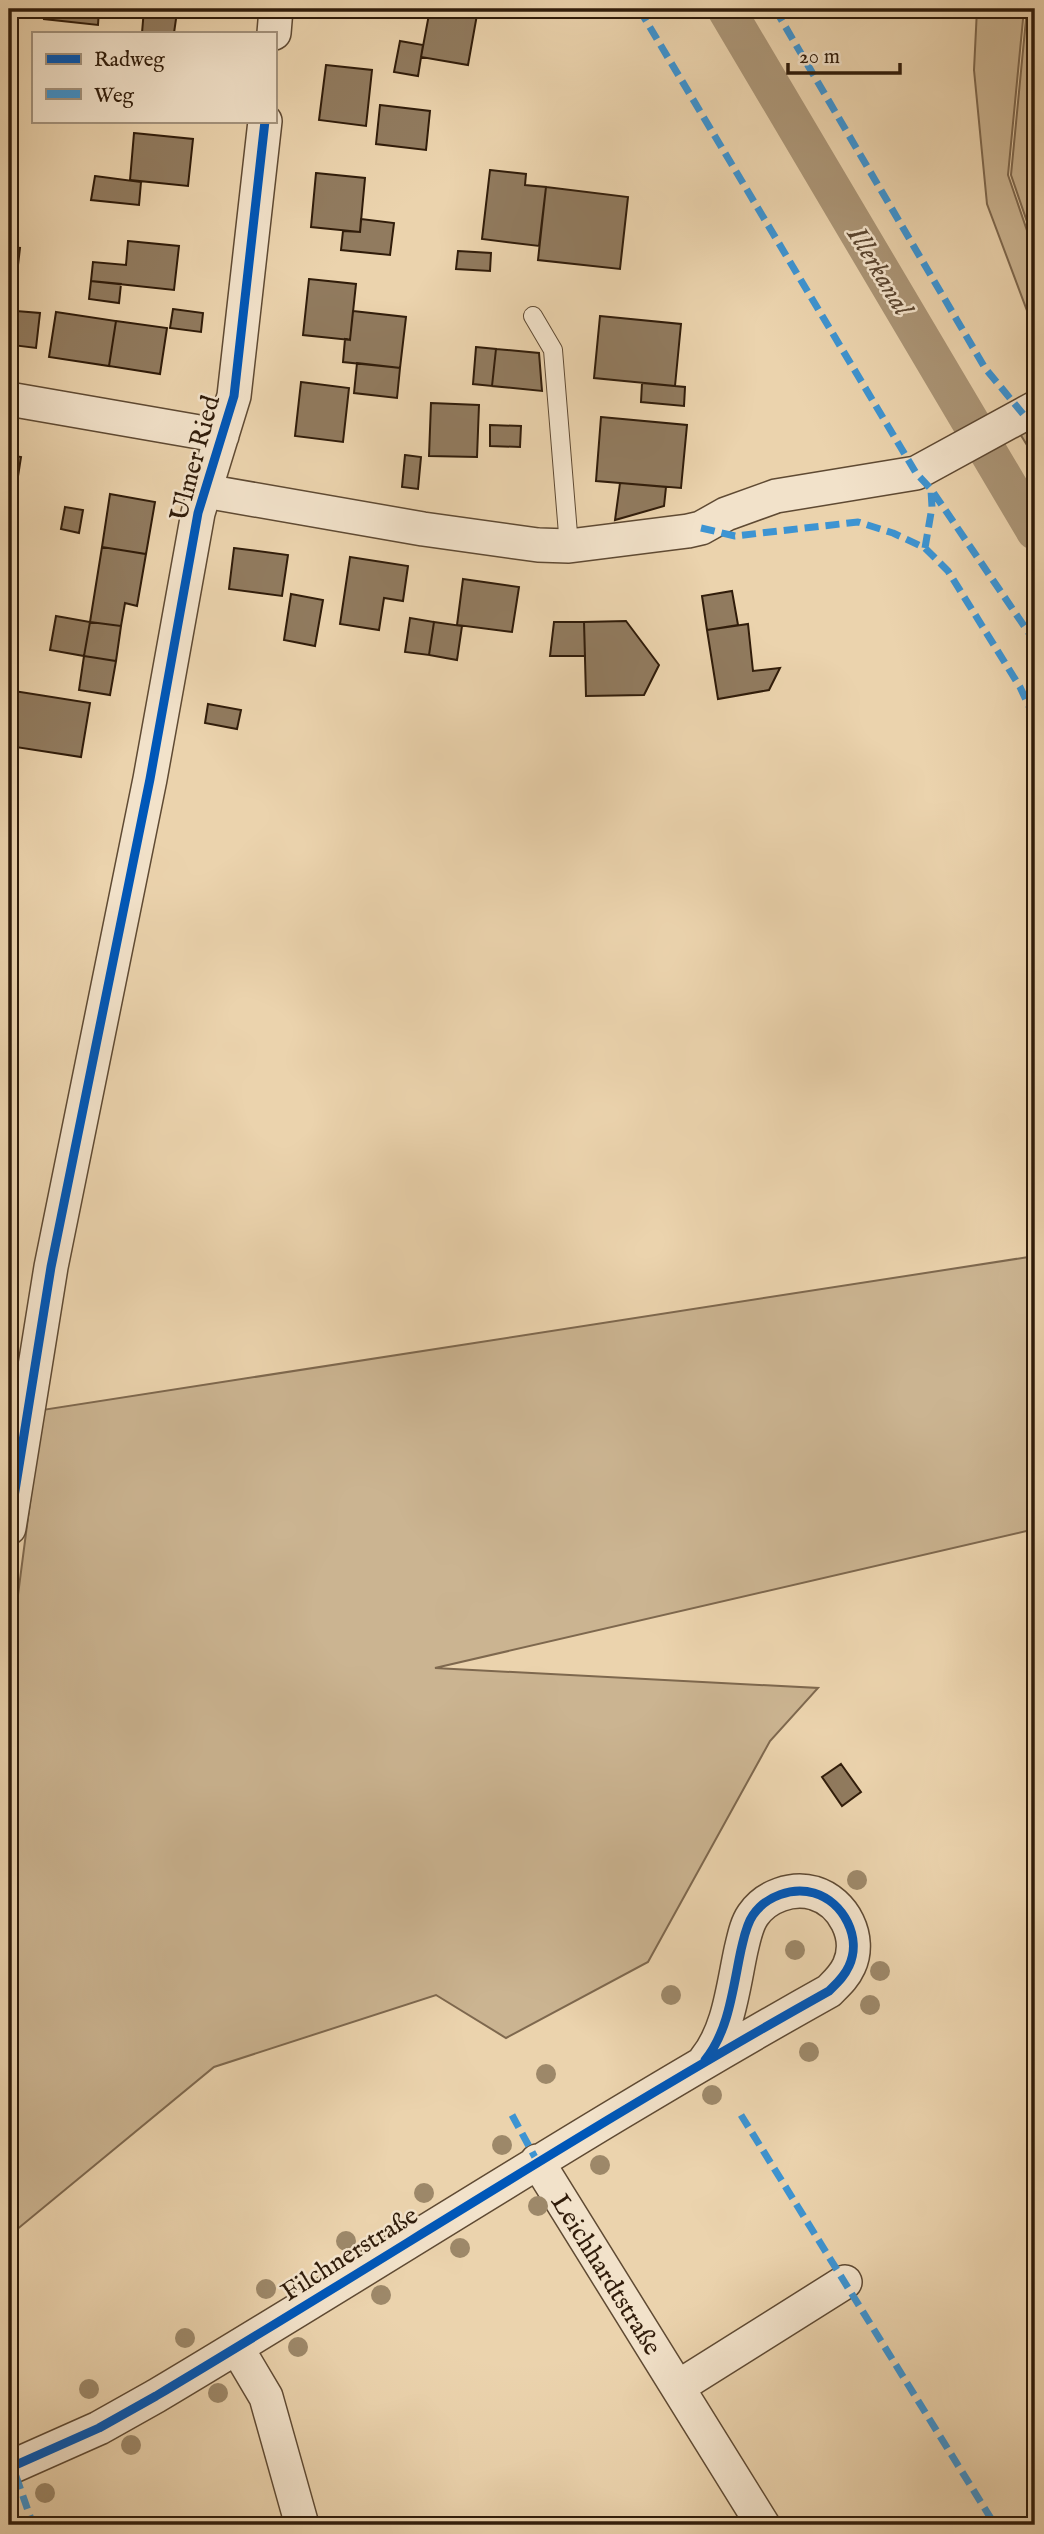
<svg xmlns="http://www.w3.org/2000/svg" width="1044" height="2534" font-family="'IM FELL English',serif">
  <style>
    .green { fill: #cbb491; stroke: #7e684e; stroke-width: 2 }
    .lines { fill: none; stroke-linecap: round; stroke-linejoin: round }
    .canal { stroke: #ab9576; stroke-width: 38 }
    .building { fill: #917b5f; stroke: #301c0a; stroke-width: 2 }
    .service-casing { stroke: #5f4a33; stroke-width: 20 }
    .minor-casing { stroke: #5f4a33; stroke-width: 36 }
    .service { stroke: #f2e2ca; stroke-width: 18 }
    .minor { stroke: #f2e2ca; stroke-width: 33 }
    .quiet { stroke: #3d94d2; stroke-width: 7; stroke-dasharray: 14 7; stroke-linecap: butt }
    .cycleway-casing { stroke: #f2e2ca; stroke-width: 13 }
    .cycleway { stroke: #0057b8; stroke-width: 9 }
    .tree { fill: #9d8869 }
    .labels { text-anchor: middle; stroke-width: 5; stroke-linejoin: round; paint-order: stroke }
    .street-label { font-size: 26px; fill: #301c0a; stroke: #f2e2ca }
    .water-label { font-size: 28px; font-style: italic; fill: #5b4630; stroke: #f2e2ca }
  </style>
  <rect width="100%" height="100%" fill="#ebd3ad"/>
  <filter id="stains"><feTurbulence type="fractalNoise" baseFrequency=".00286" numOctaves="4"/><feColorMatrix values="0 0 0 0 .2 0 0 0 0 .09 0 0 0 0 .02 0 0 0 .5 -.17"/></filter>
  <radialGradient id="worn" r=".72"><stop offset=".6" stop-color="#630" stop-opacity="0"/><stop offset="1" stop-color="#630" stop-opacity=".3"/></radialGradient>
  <!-- green -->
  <path class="green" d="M 977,9 L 1024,9 L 1008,175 L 1035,254 L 1035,332 L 987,204 L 974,70 Z
    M 1027,9 L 1035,9 L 1035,245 L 1011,175 Z
    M 1035,421 L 1035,458 L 1017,429 Z
    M 1035,1256 L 1035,1529 L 435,1668 L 818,1688 L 770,1741 L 648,1962 L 506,2038 L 436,1995 L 214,2067 L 9,2236 L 9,1664 L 42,1410 Z"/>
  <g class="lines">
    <!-- canal -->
    <path class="canal" d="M 726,9 L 1035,531"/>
  </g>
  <!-- building -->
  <path class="building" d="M 45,9 L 99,9 L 98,25 L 44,19 Z
    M 144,9 L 177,12 L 174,33 L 178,33 L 142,33 Z
    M 430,9 L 478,9 L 468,65 L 421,57 Z
    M 400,41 L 423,45 L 418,76 L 394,72 Z
    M 326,65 L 372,70 L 366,126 L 319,120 Z
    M 380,105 L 430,111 L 426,150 L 376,144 Z
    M 134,133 L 193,139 L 188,186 L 130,180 Z
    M 490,170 L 526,174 L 525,185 L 546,187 L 539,246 L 482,239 Z
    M 316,173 L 365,178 L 360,232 L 311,227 Z
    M 95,176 L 141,182 L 139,205 L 91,200 Z
    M 546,187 L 628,197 L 620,269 L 538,260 Z
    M 361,219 L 394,223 L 390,255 L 341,250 L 343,231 L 360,232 Z
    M 128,241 L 179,246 L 174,290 L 91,281 L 93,262 L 126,265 Z
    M 9,247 L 20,248 L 18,265 L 9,264 Z
    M 458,251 L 491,253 L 490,271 L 456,269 Z
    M 309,279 L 356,284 L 350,340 L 303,335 Z
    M 91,281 L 121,284 L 119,303 L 89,299 Z
    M 173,309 L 203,313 L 201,332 L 170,328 Z
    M 16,311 L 40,313 L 36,348 L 12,345 Z
    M 353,311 L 406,317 L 400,368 L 343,362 L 345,339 L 350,340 Z
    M 56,312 L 116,321 L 109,366 L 49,357 Z
    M 600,316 L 681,324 L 675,386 L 594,378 Z
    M 116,321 L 167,328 L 160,374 L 109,366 Z
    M 476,347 L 496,349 L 492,386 L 473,384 Z
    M 496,349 L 539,353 L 542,391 L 492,386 Z
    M 357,363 L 400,368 L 397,398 L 354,393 Z
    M 301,382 L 349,388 L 343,442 L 295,436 Z
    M 642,383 L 685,387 L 684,406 L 641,402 Z
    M 431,403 L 479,405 L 477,457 L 429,456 Z
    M 601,417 L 687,425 L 681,488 L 596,481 Z
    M 490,425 L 521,426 L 520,447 L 490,446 Z
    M 9,455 L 21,457 L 16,489 L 9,487 Z
    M 405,455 L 421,457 L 418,489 L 402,487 Z
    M 620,483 L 666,487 L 664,506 L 615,520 Z
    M 110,494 L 155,502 L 146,554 L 102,547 Z
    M 65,507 L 83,510 L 79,533 L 61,529 Z
    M 102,547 L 146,554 L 137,606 L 125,603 L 121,626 L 90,622 Z
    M 234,548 L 288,555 L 282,596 L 229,589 Z
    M 350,557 L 408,566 L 403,601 L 384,598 L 379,630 L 340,624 Z
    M 463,579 L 519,587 L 512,632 L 457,625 Z
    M 732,591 L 738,625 L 707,630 L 702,596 Z
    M 291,594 L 323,600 L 315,646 L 284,640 Z
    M 56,616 L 90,622 L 84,656 L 50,650 Z
    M 410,618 L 434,622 L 429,655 L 405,652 Z
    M 626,621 L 659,665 L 644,695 L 586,696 L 584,622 Z
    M 90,622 L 121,626 L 116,661 L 84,656 Z
    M 434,622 L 462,626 L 457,660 L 429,655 Z
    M 554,622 L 584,622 L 585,656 L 550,656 Z
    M 748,624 L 753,671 L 780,668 L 769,690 L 718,699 L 707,630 Z
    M 84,656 L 116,661 L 110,695 L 79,690 Z
    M 14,691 L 90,703 L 81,757 L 9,746 L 9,721 Z
    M 208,704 L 241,710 L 237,729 L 205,723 Z
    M 841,1764 L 861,1792 L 842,1806 L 822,1777 Z"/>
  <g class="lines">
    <!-- service casing -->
    <g class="service-casing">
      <path id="service" d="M 533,316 L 553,350 L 569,546"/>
    </g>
    <!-- minor casing -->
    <g class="minor-casing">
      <path id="minor" d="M 274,33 L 276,9
        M 9,399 L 222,436
        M 205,491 L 423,529 L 538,545 L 569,546 L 688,531 L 701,528 L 726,514 L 776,496 L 916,473 L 1035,408
        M 9,1528 L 51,1267 L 150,779 L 198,513 L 234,396 L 265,121
        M 537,2161 L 763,2525
        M 237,2348 L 266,2397 L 302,2525
        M 678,2387 L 845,2282
        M 9,2468 L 99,2428 L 156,2396 C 381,2262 600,2119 829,1991 C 837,1983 844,1977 849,1966 C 862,1938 844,1902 814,1893 C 792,1887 766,1896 753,1915 C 746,1925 744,1938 741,1950 C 733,1987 729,2031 705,2060"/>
    </g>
    <!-- service -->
    <use href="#service" class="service"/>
    <!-- minor -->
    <use href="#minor" class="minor"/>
    <!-- quiet -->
    <path class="quiet" d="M 639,9 L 916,473 L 931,489 L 1035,642
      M 775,9 L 985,368 L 1023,414
      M 701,528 L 735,536 L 858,522 L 893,533 L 925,548 L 948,571 L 1020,687 L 1035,719
      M 925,548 L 932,507 L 931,490
      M 512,2115 L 537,2161
      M 741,2115 L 995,2525
      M 9,2456 L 33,2525"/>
    <!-- cycleway casing -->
    <g class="cycleway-casing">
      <path id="cycleway" d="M 9,1528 L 51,1267 L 150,779 L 198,513 L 234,396 L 265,121
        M 9,2468 L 99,2428 L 156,2396 C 381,2262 600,2119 829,1991 C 837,1983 844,1977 849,1966 C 862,1938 844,1902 814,1893 C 792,1887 766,1896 753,1915 C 746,1925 744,1938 741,1950 C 733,1987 729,2031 705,2060"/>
    </g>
    <!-- cycleway -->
    <use href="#cycleway" class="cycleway"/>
  </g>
  <!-- trees -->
  <g class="tree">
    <circle cx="857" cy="1880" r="10"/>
    <circle cx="795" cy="1950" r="10"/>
    <circle cx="880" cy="1971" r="10"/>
    <circle cx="671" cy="1995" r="10"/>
    <circle cx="870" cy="2005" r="10"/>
    <circle cx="809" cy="2052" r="10"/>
    <circle cx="546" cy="2074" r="10"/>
    <circle cx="712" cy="2095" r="10"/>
    <circle cx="502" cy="2145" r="10"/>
    <circle cx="600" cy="2165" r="10"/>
    <circle cx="424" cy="2193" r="10"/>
    <circle cx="538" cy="2206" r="10"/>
    <circle cx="346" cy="2241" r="10"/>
    <circle cx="460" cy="2248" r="10"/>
    <circle cx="266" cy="2289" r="10"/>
    <circle cx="381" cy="2295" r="10"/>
    <circle cx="185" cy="2338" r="10"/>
    <circle cx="298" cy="2347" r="10"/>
    <circle cx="89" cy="2389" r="10"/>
    <circle cx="218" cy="2393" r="10"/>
    <circle cx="131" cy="2445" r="10"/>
    <circle cx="45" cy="2493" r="10"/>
  </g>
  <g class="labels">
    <!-- street labels -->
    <g class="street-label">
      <text transform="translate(194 458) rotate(-75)" y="9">Ulmer Ried</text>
      <text transform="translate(349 2253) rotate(-32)" y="9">Filchnerstraße</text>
      <text transform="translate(607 2274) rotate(58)" y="9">Leichhardtstraße</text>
    </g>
    <!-- water labels -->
    <g class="water-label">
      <text transform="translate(881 270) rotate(59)" y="10">Illerkanal</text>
    </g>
  </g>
  <!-- margin -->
  <rect width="1044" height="2534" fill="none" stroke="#ebd3ad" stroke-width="35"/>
  <rect x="10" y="10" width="1023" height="2513" fill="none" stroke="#301c0a" stroke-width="3.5"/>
  <rect x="18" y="18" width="1009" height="2499" fill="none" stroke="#301c0a" stroke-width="2"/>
  <!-- legend -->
  <rect x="32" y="32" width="245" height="91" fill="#f2e2ca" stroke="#a4937d" stroke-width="2"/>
  <rect x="46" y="54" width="35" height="10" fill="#0057b8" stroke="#a4937d" stroke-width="2"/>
  <text x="94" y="66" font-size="21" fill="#301c0a">Radweg</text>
  <rect x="46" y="89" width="35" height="10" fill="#3d94d2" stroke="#a4937d" stroke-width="2"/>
  <text x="94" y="102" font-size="21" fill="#301c0a">Weg</text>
  <!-- scale -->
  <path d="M788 63v10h112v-10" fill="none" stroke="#301c0a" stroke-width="3.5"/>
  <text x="799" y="63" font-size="21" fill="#301c0a" stroke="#f2e2ca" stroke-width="5" paint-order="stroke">20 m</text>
  <rect width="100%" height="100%" filter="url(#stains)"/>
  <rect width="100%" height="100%" fill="url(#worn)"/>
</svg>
